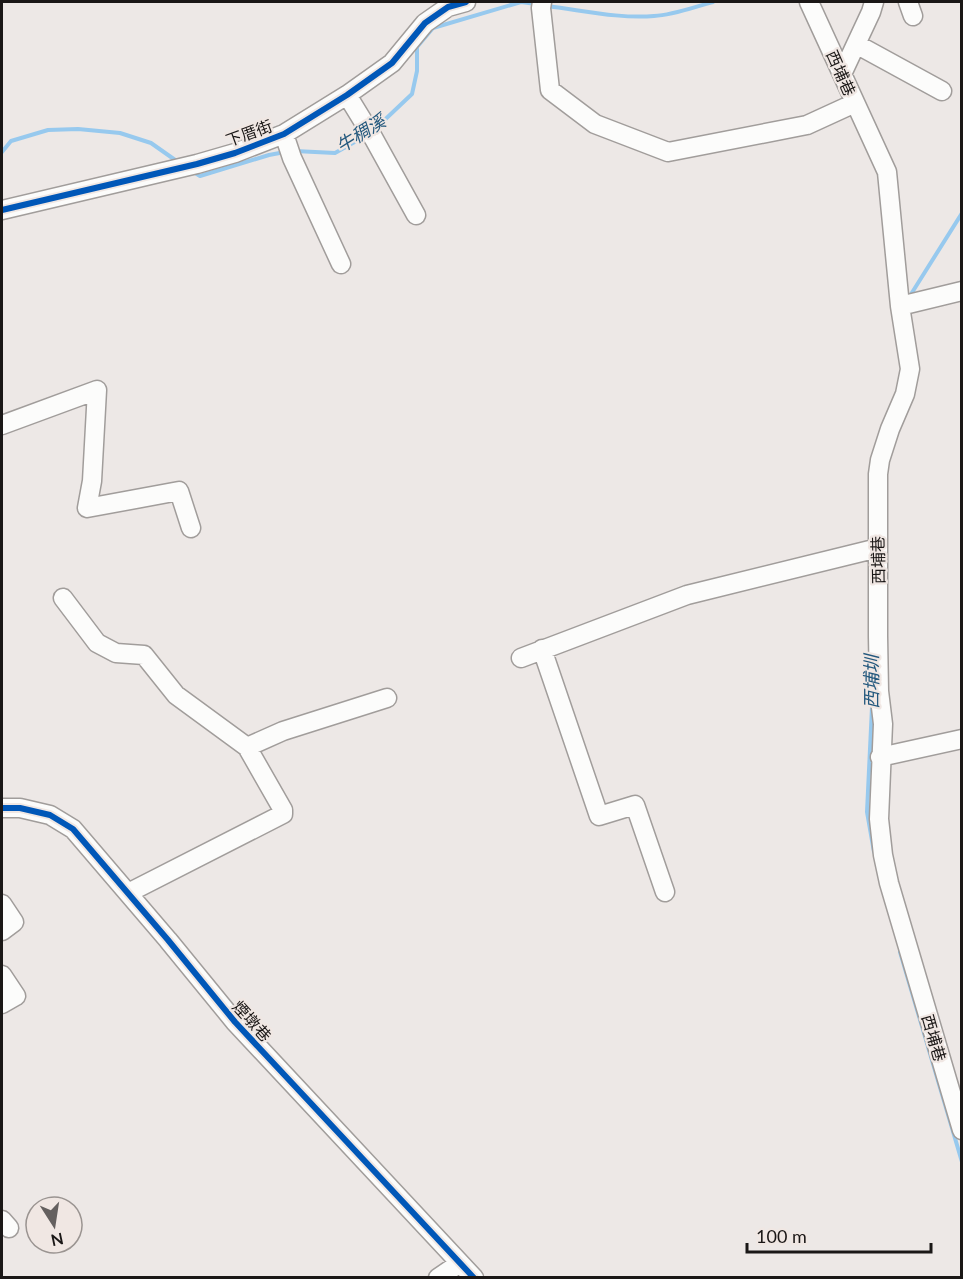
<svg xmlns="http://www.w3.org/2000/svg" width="963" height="1279" font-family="Lato,'Noto Sans TC',sans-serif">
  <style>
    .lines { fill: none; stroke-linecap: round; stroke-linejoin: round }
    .stream { stroke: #97c9ee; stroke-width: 4 }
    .minor-casing { stroke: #a19d9b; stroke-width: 21 }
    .minor { stroke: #fcfcfb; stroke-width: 18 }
    .cycleway-casing { stroke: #f0e7e3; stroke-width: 10 }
    .cycleway { stroke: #0057b8; stroke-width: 6 }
    .labels { text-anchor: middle; stroke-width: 4.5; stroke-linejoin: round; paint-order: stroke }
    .street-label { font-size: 16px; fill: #1a1716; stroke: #f0e7e3 }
    .water-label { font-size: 18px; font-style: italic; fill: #23587d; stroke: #f0e7e3 }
  </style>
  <rect width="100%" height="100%" fill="#ede8e6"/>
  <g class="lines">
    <!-- stream -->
    <path class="stream" d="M 546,6 C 581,10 619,19 654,16 C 674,15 694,7 713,2
      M 375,129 L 412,94 L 417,71 L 417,47 L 433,28 L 521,2 L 536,4
      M 295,151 L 335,153 L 367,135
      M 2,152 L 11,141 L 48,130 L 78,129 L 120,133 L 151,143 L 178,162
      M 192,171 L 200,176 L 269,155 L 285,152
      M 908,299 L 962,213
      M 872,707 L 867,812 L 874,852
      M 900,952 L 962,1162"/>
    <!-- minor casing -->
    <g class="minor-casing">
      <path id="minor" d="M 542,2 L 541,8 L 550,90 L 595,124 L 668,152 L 807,125 L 855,103
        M 809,2 L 887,172 L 900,306 L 910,369 L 905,394 L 890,429 L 880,460 L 878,474 L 878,636 L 879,691 L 883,724 L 879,819 L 883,855 L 889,883 L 962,1130
        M 908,2 L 913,16
        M 856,44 L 942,91
        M 842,74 L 871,12 L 874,2
        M 347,95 L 374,139 L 416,215
        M 284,134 L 292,158 L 341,264
        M 2,210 L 197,164 L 235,153 L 284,134 L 347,95 L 392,63 L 425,23 L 448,7 L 466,2
        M 900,306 L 962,291
        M 2,425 L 97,390 L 92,481 L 87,508 L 179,491 L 191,528
        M 63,598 L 97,643 L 116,653 L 144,655 L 176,695 L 247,747 L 283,810 L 283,814 L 128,893
        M 542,649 L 599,816 L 635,805 L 665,892
        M 521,658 L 687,595 L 878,548
        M 247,747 L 283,731 L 387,698
        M 880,757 L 962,739
        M 2,808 L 20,808 L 50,815 L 73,829 L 168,940 L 235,1022 L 474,1278
        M 2,904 L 14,922 L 2,931
        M 2,975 L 16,996 L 2,1004
        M 2,1220 L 9,1228
        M 438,1278 L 460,1263"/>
    </g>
    <!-- minor -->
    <use href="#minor" class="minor"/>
    <!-- cycleway casing -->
    <g class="cycleway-casing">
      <path id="cycleway" d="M 2,210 L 197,164 L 235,153 L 284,134 L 347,95 L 392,63 L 425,23 L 448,7 L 466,2
        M 2,808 L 20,808 L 50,815 L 73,829 L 168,940 L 235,1022 L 474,1278"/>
    </g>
    <!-- cycleway -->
    <use href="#cycleway" class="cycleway"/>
  </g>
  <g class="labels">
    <!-- street labels -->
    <g class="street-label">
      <text transform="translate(841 73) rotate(66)" y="6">西埔巷</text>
      <text transform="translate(249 133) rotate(-20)" y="6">下厝街</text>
      <text transform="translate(878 560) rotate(-91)" y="6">西埔巷</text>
      <text transform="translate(252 1021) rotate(48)" y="6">煙墩巷</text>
      <text transform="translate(934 1038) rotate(74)" y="6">西埔巷</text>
    </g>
    <!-- water labels -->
    <g class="water-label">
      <text transform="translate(361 134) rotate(-32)" y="6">牛稠溪</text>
      <text transform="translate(872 682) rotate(-90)" y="6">西埔圳</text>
    </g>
  </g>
  <!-- border -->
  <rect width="963" height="1279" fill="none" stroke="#1a1716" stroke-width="6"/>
  <!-- north arrow -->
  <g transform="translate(54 1225) rotate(168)"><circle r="28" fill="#f0e7e3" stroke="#9a9491" stroke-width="1.5"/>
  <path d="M0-4.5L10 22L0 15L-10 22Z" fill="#64605f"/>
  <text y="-9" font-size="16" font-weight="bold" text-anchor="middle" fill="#1a1716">N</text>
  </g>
  <!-- scale -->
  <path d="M747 1243v9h184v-9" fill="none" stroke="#1a1716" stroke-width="3"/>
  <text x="756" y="1243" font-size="18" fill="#1a1716" stroke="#f0e7e3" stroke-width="4.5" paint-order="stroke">100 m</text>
</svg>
